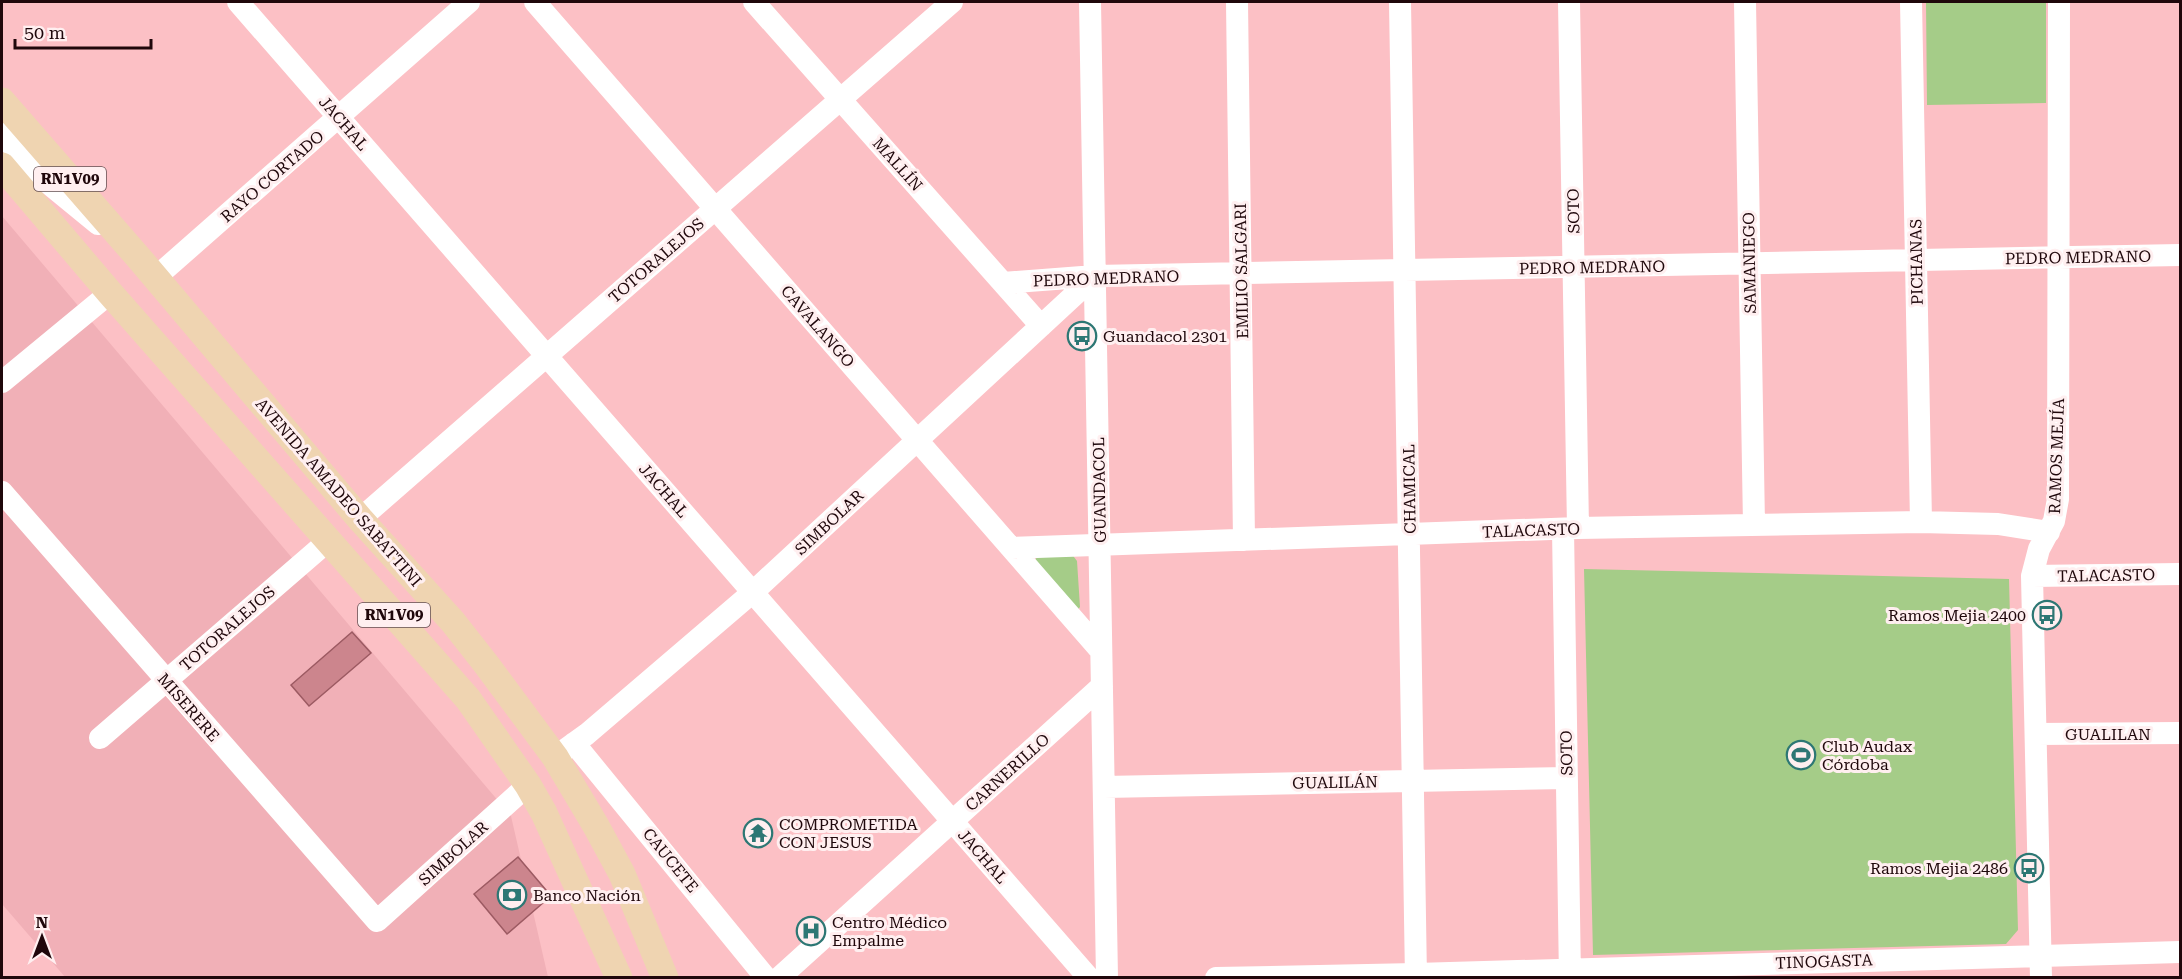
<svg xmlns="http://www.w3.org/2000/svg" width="2182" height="979" font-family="'Roboto Serif',serif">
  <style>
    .built { fill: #f1b0b7 }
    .green { fill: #a5cc88 }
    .building { fill: #cc858d; stroke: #9c5a62; stroke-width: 1.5 }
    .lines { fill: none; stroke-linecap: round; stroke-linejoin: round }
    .minor { stroke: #fff; stroke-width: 22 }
    .major { stroke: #efd4b1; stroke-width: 27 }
    .labels { text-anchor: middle; stroke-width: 6; stroke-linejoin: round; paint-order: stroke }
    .shield { fill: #ffeff0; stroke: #624d50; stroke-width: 1.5 }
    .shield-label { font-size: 15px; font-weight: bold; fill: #1f070b }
    .street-label { font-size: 16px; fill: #1f070b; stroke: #ffeff0 }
    .poi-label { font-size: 16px; fill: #1f070b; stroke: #ffeff0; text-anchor: start }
  </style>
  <rect width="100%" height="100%" fill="#fcc0c5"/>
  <!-- built -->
  <path class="built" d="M 2,216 L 511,816 L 548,977 L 65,977 L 2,904 Z"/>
  <!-- green -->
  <path class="green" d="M 1926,2 L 2046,2 L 2046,103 L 1927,105 Z
    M 1071,553 L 1077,561 L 1080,607 L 1076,612 L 1033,562 L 1039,555 Z
    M 1584,569 L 2009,579 L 2018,930 L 2006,944 L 1593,955 Z"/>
  <!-- building -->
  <path class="building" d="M 352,632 L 371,653 L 309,706 L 291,685 Z
    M 518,857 L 551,896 L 507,934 L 474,894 Z"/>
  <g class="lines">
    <!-- minor -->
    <path class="minor" d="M 238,2 L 1089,978
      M 535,2 L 1101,651
      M 754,2 L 1041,326
      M 1090,2 L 1107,978
      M 1237,2 L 1244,540
      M 1400,2 L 1416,978
      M 1569,2 L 1578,528
      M 1745,2 L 1754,525
      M 1911,2 L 1921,522
      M 2,134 L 37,174 L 98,224
      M 155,278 L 469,2
      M 1003,283 L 1095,276 L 2180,255
      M 2,382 L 110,293
      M 2,492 L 377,921 L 528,785
      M 360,519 L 952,2
      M 1563,529 L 1570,978
      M 1012,548 L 1578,528 L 1921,522 L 1998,524 L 2049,532
      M 2032,576 L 2180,574
      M 2036,734 L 2180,733
      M 100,738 L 328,541
      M 574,743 L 766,978
      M 555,757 L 587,734 L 753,592 L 1095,276
      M 1104,787 L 1566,778
      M 779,978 L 1102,686
      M 1216,978 L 1416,974 L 2180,952
      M 2041,978 L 2032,576 L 2039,549 L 2054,521 L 2058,499 L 2059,2"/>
    <!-- major -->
    <path class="major" d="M 2,101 L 138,257 L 360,519 L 453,622 L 486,664 L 555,757 L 596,826 L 622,874 L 665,978
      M 2,166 L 110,293 L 468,699 L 528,785 L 544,813 L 619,978"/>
  </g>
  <!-- icons -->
  <defs>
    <g id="bus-ring" transform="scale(1.5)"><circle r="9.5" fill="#ffeff0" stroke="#2d7774" stroke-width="1.5"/><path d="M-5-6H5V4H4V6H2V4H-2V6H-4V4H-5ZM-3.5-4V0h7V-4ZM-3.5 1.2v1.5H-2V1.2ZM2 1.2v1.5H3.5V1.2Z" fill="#2d7774"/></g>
    <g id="stadium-ring" transform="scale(1.5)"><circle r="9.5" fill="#ffeff0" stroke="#2d7774" stroke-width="1.5"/><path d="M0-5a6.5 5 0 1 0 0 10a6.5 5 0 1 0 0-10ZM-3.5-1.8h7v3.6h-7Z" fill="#2d7774"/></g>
    <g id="temple-ring" transform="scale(1.5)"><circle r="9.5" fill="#ffeff0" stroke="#2d7774" stroke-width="1.5"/><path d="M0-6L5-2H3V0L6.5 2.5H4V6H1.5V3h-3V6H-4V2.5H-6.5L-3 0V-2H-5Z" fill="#2d7774"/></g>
    <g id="bank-ring" transform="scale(1.5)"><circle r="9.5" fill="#ffeff0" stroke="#2d7774" stroke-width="1.5"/><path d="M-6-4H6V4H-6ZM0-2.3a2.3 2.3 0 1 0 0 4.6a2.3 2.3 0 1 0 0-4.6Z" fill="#2d7774"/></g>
    <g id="hospital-ring" transform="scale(1.5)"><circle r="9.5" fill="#ffeff0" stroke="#2d7774" stroke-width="1.5"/><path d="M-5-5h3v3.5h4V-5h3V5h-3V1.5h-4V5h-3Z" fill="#2d7774"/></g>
  </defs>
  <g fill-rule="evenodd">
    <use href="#bus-ring" x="1082" y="336"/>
    <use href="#bus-ring" x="2047" y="615"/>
    <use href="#stadium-ring" x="1801" y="755"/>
    <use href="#temple-ring" x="758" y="833"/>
    <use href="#bus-ring" x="2029" y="868"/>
    <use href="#bank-ring" x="512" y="895"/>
    <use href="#hospital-ring" x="811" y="931"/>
  </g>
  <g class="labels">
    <!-- shield labels -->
    <g class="shield">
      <rect x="34" y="167" width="72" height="24" rx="4.5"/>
      <rect x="358" y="603" width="72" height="24" rx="4.5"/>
    </g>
    <g class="shield-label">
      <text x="70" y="184">RN1V09</text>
      <text x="394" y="620">RN1V09</text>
    </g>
    <!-- street labels -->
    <g class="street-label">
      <text transform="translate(344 123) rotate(49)" y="6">JACHAL</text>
      <text transform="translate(898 164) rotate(48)" y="6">MALLÍN</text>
      <text transform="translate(272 176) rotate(-41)" y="6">RAYO CORTADO</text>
      <text transform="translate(1573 211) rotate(-91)" y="6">SOTO</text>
      <text transform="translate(2078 257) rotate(-1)" y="6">PEDRO MEDRANO</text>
      <text transform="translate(656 260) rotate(-41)" y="6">TOTORALEJOS</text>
      <text transform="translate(1916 262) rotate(-91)" y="6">PICHANAS</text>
      <text transform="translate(1749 263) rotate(-91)" y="6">SAMANIEGO</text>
      <text transform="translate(1592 267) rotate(-1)" y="6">PEDRO MEDRANO</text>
      <text transform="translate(1241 271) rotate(-91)" y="6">EMILIO SALGARI</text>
      <text transform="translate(1106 278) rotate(-2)" y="6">PEDRO MEDRANO</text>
      <text transform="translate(818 326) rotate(49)" y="6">CAVALANGO</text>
      <text transform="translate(2056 456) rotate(-88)" y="6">RAMOS MEJÍA</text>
      <text transform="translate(1409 489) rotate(-91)" y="6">CHAMICAL</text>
      <text transform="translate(664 490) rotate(49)" y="6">JACHAL</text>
      <text transform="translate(1099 490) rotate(-91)" y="6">GUANDACOL</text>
      <text transform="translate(339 492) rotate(49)" y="6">AVENIDA AMADEO SABATTINI</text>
      <text transform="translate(829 522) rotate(-43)" y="6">SIMBOLAR</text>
      <text transform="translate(1531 530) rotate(-2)" y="6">TALACASTO</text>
      <text transform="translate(2106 575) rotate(-1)" y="6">TALACASTO</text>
      <text transform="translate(227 628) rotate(-41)" y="6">TOTORALEJOS</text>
      <text transform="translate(189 707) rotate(49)" y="6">MISERERE</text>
      <text x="2108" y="740">GUALILAN</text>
      <text transform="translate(1566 753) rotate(-91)" y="6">SOTO</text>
      <text transform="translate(1007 772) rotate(-42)" y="6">CARNERILLO</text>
      <text transform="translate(1335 782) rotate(-1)" y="6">GUALILÁN</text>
      <text transform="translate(453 853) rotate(-42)" y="6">SIMBOLAR</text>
      <text transform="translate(983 856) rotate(49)" y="6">JACHAL</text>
      <text transform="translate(671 860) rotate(51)" y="6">CAUCETE</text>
      <text transform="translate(1824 961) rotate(-2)" y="6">TINOGASTA</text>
    </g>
    <!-- poi labels -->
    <g class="poi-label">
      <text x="1103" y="342">Guandacol 2301</text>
      <text x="2026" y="621" text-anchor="end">Ramos Mejia 2400</text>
      <text x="1822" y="752">Club Audax<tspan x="1822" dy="18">Córdoba</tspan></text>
      <text x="779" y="830">COMPROMETIDA<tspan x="779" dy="18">CON JESUS</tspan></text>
      <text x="2008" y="874" text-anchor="end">Ramos Mejia 2486</text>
      <text x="533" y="901">Banco Nación</text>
      <text x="832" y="928">Centro Médico<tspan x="832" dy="18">Empalme</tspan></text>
    </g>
  </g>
  <!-- border -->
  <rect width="2182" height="979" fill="none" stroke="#1f070b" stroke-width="6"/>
  <!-- north arrow -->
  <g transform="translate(42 937)" stroke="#ffeff0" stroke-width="4.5" paint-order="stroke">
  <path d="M0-4.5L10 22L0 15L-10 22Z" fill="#1f070b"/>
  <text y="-9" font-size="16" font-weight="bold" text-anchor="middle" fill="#1f070b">N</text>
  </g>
  <!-- scale -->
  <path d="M15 39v9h136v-9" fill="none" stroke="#1f070b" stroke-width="3"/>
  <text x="24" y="39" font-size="18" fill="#1f070b" stroke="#ffeff0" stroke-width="4.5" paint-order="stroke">50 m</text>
</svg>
